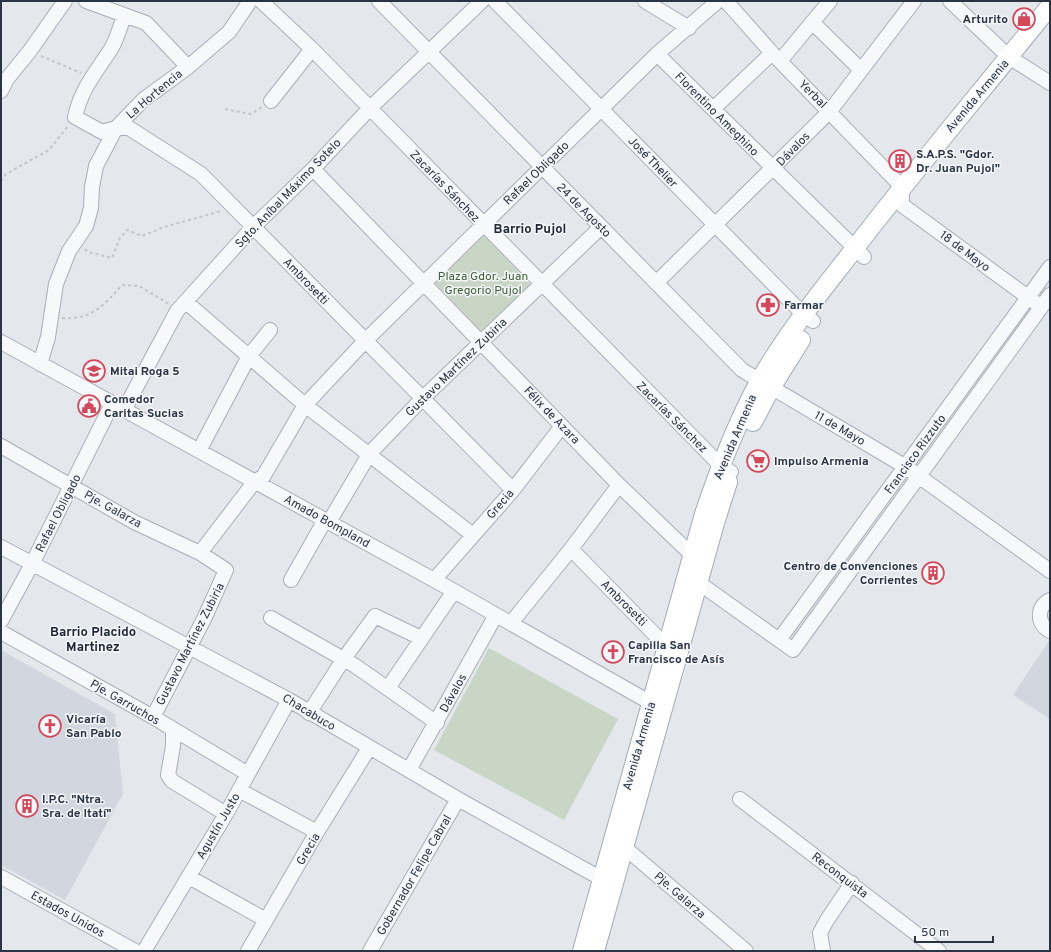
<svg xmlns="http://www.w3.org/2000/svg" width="1051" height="952" font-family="Overpass,sans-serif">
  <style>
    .built { fill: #d2d6de }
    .green { fill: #c9d6c5 }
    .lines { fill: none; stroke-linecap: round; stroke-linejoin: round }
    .minor-casing { stroke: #a9aeb7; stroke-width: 16 }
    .major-casing { stroke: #a3abb8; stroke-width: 20 }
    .path { stroke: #c2c5cb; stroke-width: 2; stroke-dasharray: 3 3; stroke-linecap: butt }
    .minor { stroke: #f7f8fa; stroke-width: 14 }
    .major { stroke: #fff; stroke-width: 18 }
    .labels { text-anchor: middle; stroke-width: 3; stroke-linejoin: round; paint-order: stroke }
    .poi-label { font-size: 12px; font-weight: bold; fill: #2b3445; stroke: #f4f6f9; text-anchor: start }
    .street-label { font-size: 12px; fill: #2b3445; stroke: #f4f6f9 }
    .park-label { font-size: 12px; fill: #3f6138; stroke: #f4f6f9 }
    .neighbourhood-label { font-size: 13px; font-weight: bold; fill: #1d2536; stroke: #f4f6f9 }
  </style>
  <rect width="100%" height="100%" fill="#e4e7ec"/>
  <!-- built -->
  <path class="built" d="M 1050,639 L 1050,719 L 1013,695 Z
    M 1,650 L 115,714 L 123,794 L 65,900 L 1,865 Z"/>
  <!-- green -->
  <path class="green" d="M 484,235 L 530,284 L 481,331 L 435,283 Z
    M 489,648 L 618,719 L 564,820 L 434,750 Z"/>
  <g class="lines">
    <!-- minor casing -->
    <g class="minor-casing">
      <path id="minor" d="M 86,1 L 146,23 L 188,67
        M 261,1 L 312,49 L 721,466 L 731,472
        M 379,1 L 742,370 L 906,467 L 1050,571
        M 495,1 L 803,314 L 813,321
        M 645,1 L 689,28
        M 726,1 L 772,53 L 902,187 L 902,205 L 1036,303
        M 950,1 L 1009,57 L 1050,83
        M 124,16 C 120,27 117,39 111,49 C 96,72 81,89 75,117 L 102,132 L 116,128 L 129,128 L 201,174 L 513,490
        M 812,22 L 861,70
        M 657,54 L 864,257
        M 780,61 L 830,1
        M 1,91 L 7,79 L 29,52 L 65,1
        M 271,101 L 312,49
        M 713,109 L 772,53
        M 313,169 L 619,485 L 693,556 L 699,583 L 793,650 L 1050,295
        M 656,283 L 830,111 L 914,1
        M 186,302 L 305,405 L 473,535
        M 1,342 L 454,591 L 651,703 L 661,706
        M 40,364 L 48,337 L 56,284 L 69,251 L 86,226 L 91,208 L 92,187 L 96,166 L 116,128 L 143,100 L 188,67 L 229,32 L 250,1
        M 124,410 L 177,311 L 253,227 L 313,169 L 369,109 L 482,1
        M 1,446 L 134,522 L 200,553 L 226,570 L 205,617 L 153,717
        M 199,451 L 249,356 L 270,330
        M 329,522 L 370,453 L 422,399 L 601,227
        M 1,547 L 289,700 L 458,799 L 602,879 L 610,881
        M 571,549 L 667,647 L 676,648
        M 200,553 L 255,481 L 263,477 L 305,405 L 365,341 L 657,54 L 718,1
        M 291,580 L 325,520
        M 434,580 L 513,490 L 562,426
        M 1050,600 C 1036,607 1037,624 1050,631
        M 271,618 L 354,665 L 437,723
        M 1,621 L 32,564 L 112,404
        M 511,623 L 571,549 L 619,485
        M 1,632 L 153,717 L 248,774
        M 779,640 L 1050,267
        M 388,688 L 454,591
        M 309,713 L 343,660 L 375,616 L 421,638
        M 173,730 L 173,746 L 168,775 L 172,781 L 226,814
        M 409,770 L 496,615
        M 239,790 L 317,832
        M 740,799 L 939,951
        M 615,844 L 624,847 L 746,951
        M 1,877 L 135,951
        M 189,877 L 266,920
        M 144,951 L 226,814 L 289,700
        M 248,951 L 317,832 L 369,748
        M 370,951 L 458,799
        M 823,951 L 820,933 L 827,920 L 852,883"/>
    </g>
    <!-- major casing -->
    <g class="major-casing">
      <path id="major" d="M 753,422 L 771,388 L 801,340
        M 582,951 L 704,514 C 719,469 736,424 759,382 C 786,334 821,292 855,248 C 918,166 985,87 1050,6
        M 595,951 L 715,523 L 728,482"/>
    </g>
    <!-- path -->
    <path class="path" d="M 41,56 L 81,73
      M 225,109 L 251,114 L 262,107
      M 1,181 L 6,174 L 49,150 L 68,126
      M 85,249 L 88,252 L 112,258 L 120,238 L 127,230 L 142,236 L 164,227 L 221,211
      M 62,318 C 92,320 104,305 122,285 L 139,286 L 169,304"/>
    <!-- minor -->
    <use href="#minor" class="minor"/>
    <!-- major -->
    <use href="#major" class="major"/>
  </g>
  <!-- icons -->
  <defs>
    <g id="shop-ring" transform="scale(1.15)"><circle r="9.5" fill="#f4f6f9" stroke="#d1495b" stroke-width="1.5"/><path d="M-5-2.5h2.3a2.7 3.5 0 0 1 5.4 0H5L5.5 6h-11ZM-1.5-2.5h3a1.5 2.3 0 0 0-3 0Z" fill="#d1495b"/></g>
    <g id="building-ring" transform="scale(1.15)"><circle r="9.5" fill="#f4f6f9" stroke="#d1495b" stroke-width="1.5"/><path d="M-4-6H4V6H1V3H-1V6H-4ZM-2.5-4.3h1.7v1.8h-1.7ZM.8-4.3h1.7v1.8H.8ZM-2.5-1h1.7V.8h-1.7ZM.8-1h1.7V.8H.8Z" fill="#d1495b"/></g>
    <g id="pharmacy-ring" transform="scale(1.15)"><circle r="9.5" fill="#f4f6f9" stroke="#d1495b" stroke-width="1.5"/><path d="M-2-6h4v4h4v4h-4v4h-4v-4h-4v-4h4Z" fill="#d1495b"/></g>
    <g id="school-ring" transform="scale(1.15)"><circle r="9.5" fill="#f4f6f9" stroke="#d1495b" stroke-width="1.5"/><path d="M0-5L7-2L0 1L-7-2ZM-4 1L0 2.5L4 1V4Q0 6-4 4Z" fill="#d1495b"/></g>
    <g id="civic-ring" transform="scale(1.15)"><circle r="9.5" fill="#f4f6f9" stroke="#d1495b" stroke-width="1.5"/><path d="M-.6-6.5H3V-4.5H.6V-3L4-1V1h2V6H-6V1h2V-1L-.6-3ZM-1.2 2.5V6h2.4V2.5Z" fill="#d1495b"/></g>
    <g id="supermarket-ring" transform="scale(1.15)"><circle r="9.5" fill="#f4f6f9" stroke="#d1495b" stroke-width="1.5"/><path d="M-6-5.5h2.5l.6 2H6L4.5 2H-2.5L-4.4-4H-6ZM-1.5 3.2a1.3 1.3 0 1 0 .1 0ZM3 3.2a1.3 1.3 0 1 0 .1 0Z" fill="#d1495b"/></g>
    <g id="church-ring" transform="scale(1.15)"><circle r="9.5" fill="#f4f6f9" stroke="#d1495b" stroke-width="1.5"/><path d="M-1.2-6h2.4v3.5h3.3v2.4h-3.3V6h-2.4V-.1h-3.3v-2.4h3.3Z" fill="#d1495b"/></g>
  </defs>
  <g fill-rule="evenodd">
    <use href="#shop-ring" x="1024" y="19"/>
    <use href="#building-ring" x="900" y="161"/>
    <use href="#pharmacy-ring" x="768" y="305"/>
    <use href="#school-ring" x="94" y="371"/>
    <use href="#civic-ring" x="89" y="406"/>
    <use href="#supermarket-ring" x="758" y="461"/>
    <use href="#building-ring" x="933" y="573"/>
    <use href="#church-ring" x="613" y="652"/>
    <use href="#church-ring" x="50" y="726"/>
    <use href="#building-ring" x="27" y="806"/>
  </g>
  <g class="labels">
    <!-- poi labels -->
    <g class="poi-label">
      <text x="1008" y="23" text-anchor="end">Arturito</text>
      <text x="916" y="158">S.A.P.S. "Gdor.<tspan x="916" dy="14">Dr. Juan Pujol"</tspan></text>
      <text x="784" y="309">Farmar</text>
      <text x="110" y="375">Mitai Roga 5</text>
      <text x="104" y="403">Comedor<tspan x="104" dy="14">Caritas Sucias</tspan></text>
      <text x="774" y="465">Impulso Armenia</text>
      <text x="918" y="570" text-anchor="end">Centro de Convenciones<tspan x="918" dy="14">Corrientes</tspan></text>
      <text x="628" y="649">Capilla San<tspan x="628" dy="14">Francisco de Asís</tspan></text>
      <text x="66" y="723">Vicaría<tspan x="66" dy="14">San Pablo</tspan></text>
      <text x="42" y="803">I.P.C. "Ntra.<tspan x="42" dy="14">Sra. de Itatí"</tspan></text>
    </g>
    <!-- street labels -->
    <g class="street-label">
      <text transform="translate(154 94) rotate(-40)" y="4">La Hortencia</text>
      <text transform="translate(813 94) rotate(45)" y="4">Yerbal</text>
      <text transform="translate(977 96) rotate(-50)" y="4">Avenida Armenia</text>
      <text transform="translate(717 114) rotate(45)" y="4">Florentino Ameghino</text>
      <text transform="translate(793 149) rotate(-46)" y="4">Dávalos</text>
      <text transform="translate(653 162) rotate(46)" y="4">José Thelier</text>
      <text transform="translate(536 173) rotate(-44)" y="4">Rafael Obligado</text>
      <text transform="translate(445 186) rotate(46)" y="4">Zacarías Sánchez</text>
      <text transform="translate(288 193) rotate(-46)" y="4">Sgto. Aníbal Máximo Sotelo</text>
      <text transform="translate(584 210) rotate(45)" y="4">24 de Agosto</text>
      <text transform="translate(965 251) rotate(37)" y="4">18 de Mayo</text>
      <text transform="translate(306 281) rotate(46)" y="4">Ambrosetti</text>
      <text transform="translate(456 367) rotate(-44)" y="4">Gustavo Martínez Zubiria</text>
      <text transform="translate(552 415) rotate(46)" y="4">Félix de Azara</text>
      <text transform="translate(672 417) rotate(45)" y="4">Zacarías Sánchez</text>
      <text transform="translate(840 428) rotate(30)" y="4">11 de Mayo</text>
      <text transform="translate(735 437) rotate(-67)" y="4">Avenida Armenia</text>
      <text transform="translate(915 454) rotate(-54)" y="4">Francisco Rizzuto</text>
      <text transform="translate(500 504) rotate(-49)" y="4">Grecia</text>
      <text transform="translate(113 509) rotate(29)" y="4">Pje. Galarza</text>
      <text transform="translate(58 513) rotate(-63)" y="4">Rafael Obligado</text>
      <text transform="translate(327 521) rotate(29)" y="4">Amado Bompland</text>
      <text transform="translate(624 603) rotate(45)" y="4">Ambrosetti</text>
      <text transform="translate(190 644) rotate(-63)" y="4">Gustavo Martínez Zubiria</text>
      <text transform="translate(453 693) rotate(-61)" y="4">Dávalos</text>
      <text transform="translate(125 702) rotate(30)" y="4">Pje. Garruchos</text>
      <text transform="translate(309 712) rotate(31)" y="4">Chacabuco</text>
      <text transform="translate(639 746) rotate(-74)" y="4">Avenida Armenia</text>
      <text transform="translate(218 826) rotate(-60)" y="4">Agustín Justo</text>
      <text transform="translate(308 849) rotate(-60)" y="4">Grecia</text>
      <text transform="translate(414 875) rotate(-60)" y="4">Gobernador Felipe Cabral</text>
      <text transform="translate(840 875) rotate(37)" y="4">Reconquista</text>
      <text transform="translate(680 895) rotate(41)" y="4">Pje. Galarza</text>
      <text transform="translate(68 914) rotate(29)" y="4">Estados Unidos</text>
    </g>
    <!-- park labels -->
    <g class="park-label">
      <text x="483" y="280">Plaza Gdor. Juan<tspan x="483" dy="14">Gregorio Pujol</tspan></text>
    </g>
    <!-- neighbourhood labels -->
    <g class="neighbourhood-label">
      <text x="530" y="233">Barrio Pujol</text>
      <text x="93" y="636">Barrio Placido<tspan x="93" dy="15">Martinez</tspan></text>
    </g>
  </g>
  <!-- border -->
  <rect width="1051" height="952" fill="none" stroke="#2b3445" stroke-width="4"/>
  <!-- scale -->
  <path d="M915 936v6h78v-6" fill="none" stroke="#2b3445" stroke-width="2"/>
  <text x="921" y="936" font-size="12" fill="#2b3445" stroke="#f4f6f9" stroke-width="3" paint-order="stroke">50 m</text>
</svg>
